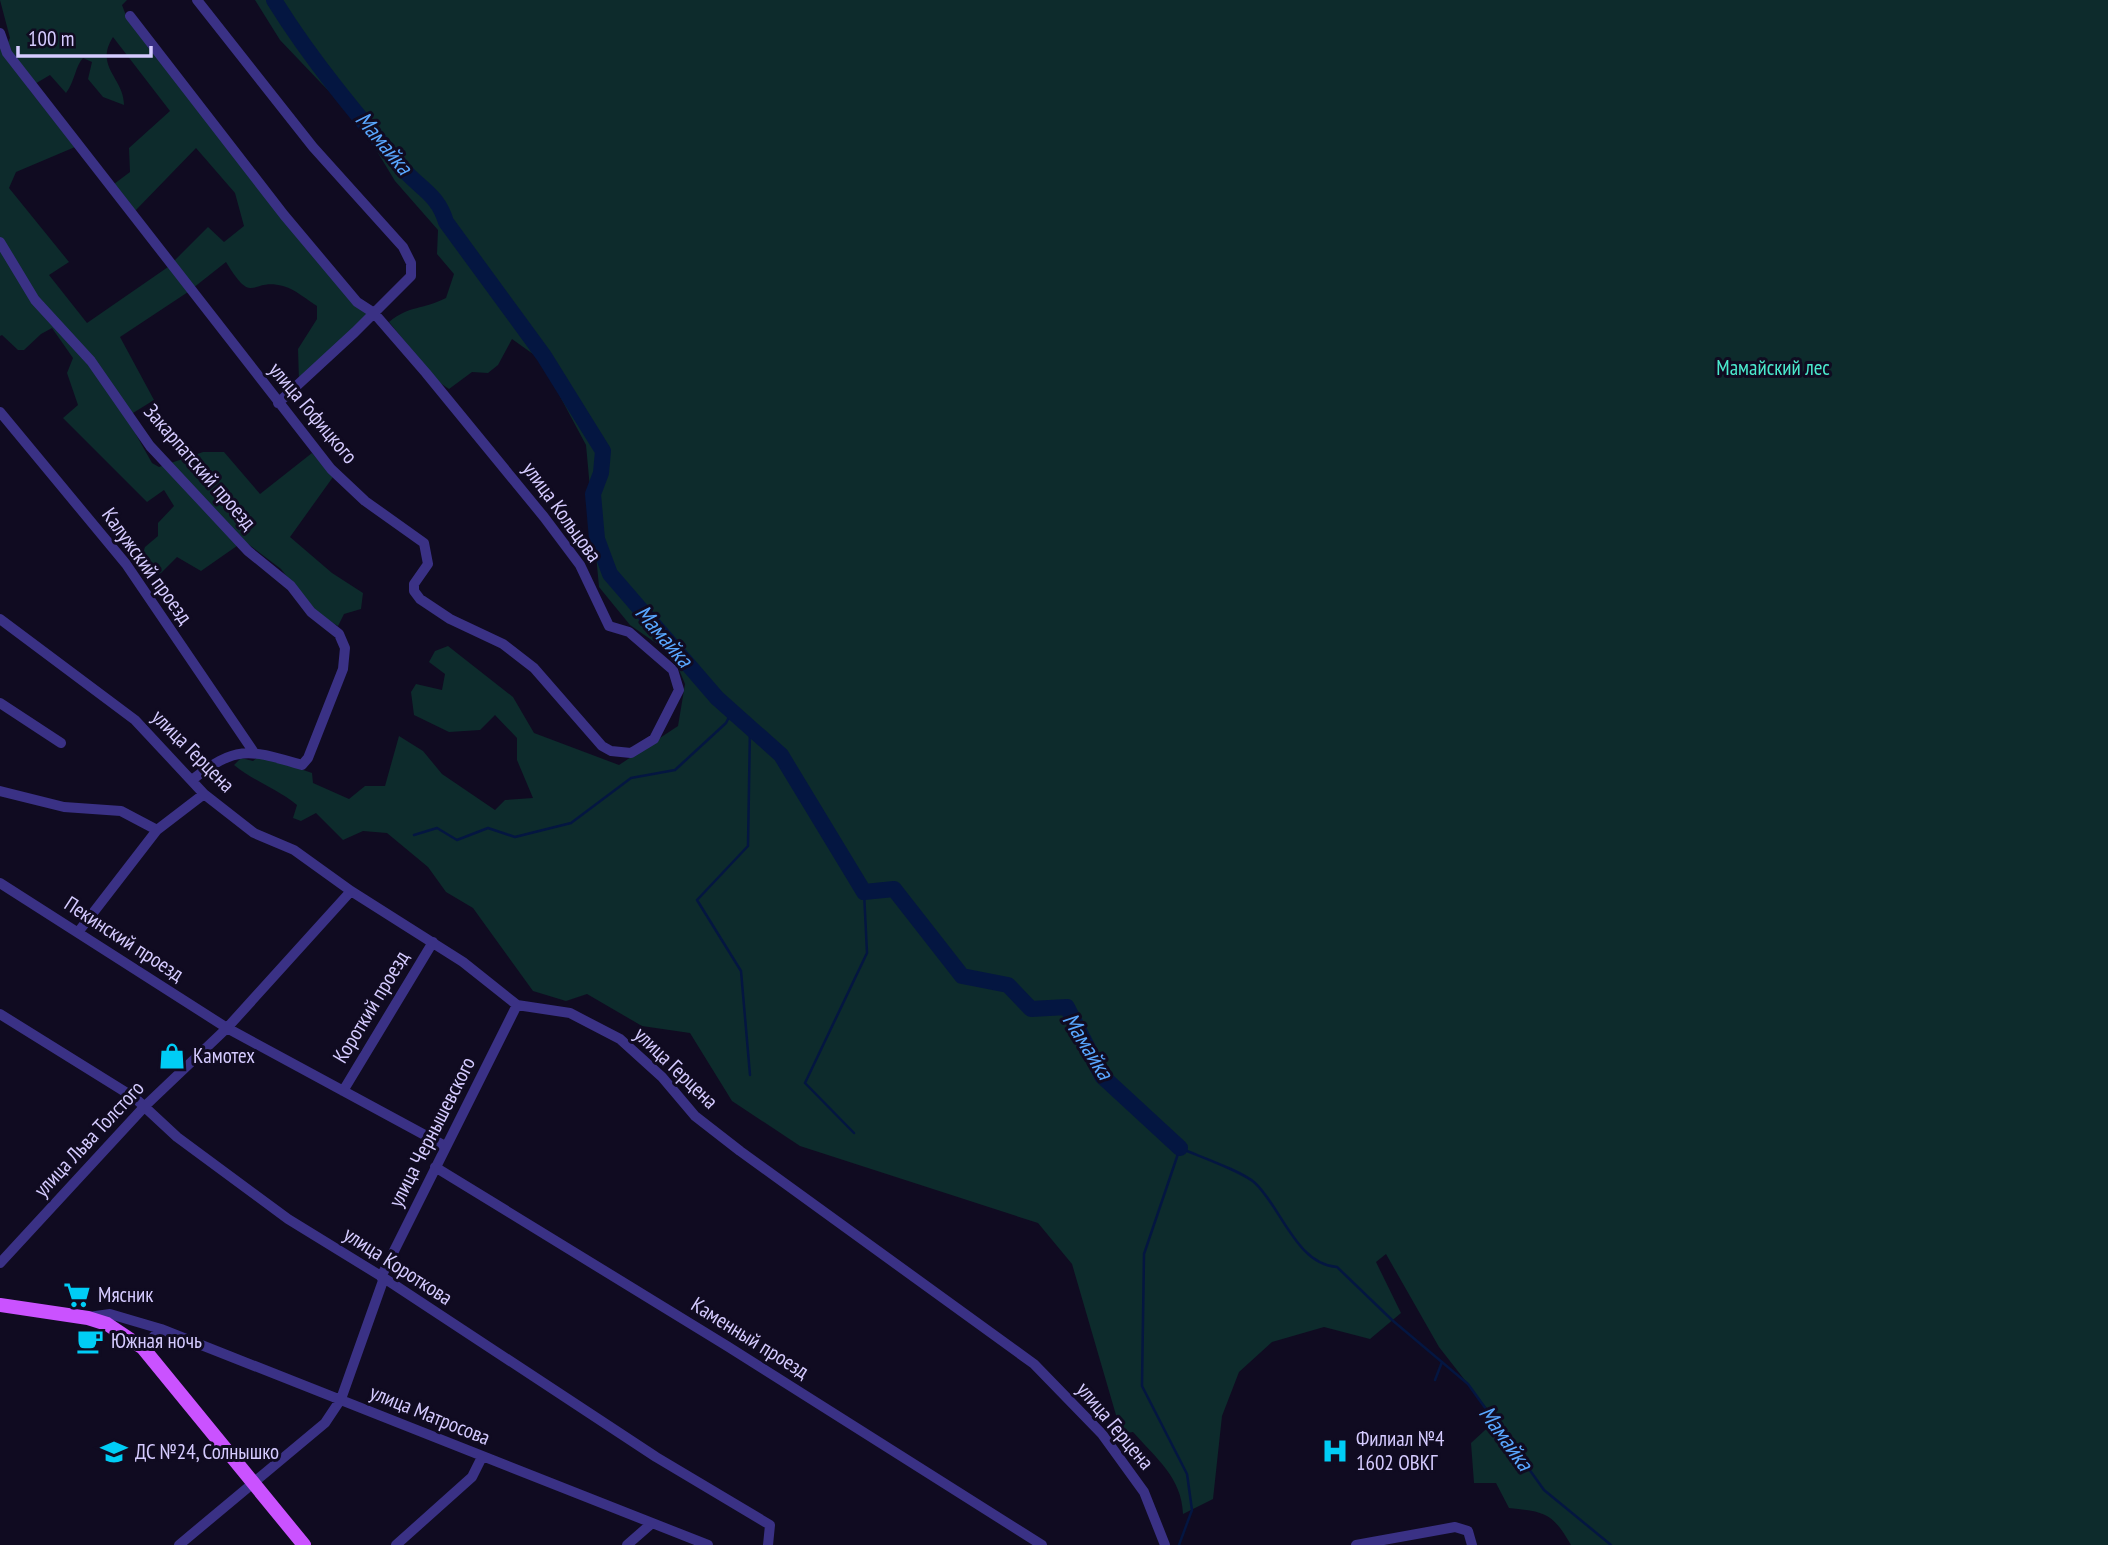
<svg xmlns="http://www.w3.org/2000/svg" width="2108" height="1545" font-family="'PT Sans Narrow',sans-serif">
  <style>
    .green { fill: #0d2b2c; fill-rule: evenodd }
    .lines { fill: none; stroke-linecap: round; stroke-linejoin: round }
    .stream { stroke: #041641; stroke-width: 2.5 }
    .river { stroke: #041641; stroke-width: 16 }
    .minor { stroke: #3a3185; stroke-width: 10 }
    .major { stroke: #ca52ff; stroke-width: 14 }
    .labels { text-anchor: middle; stroke-width: 6; stroke-linejoin: round; paint-order: stroke }
    .park-label { font-size: 21px; fill: #4bebce; stroke: #100b21 }
    .street-label { font-size: 21px; fill: #d5cbff; stroke: #100b21 }
    .poi-label { font-size: 21px; fill: #d5cbff; stroke: #100b21; text-anchor: start }
    .water-label { font-size: 23px; font-style: italic; fill: #59a7ff; stroke: #100b21 }
  </style>
  <rect width="100%" height="100%" fill="#100b21"/>
  <!-- green -->
  <path class="green" d="M 0,0 L 127,0 L 122,5 L 127,18 L 368,312 L 362,324 L 299,381 L 298,349 L 317,319 L 317,306 C 307,300 295,289 283,286 C 250,277 254,308 226,262 L 188,292 L 120,337 L 154,400 L 133,413 L 129,422 L 152,463 L 159,467 L 203,452 L 224,452 L 260,494 L 312,453 L 333,477 L 290,537 L 332,573 L 363,593 L 361,609 L 344,614 L 338,626 L 314,612 L 281,569 L 244,541 L 201,571 L 177,557 L 161,573 L 149,577 L 139,565 L 145,547 L 158,536 L 158,523 L 174,506 L 164,490 L 147,502 L 63,418 L 78,405 L 67,373 L 73,358 L 52,328 L 41,334 L 24,350 L 18,350 L 2,335 L 0,336 L 0,43 L 6,46 L 10,38 ZM 113,37 L 170,111 L 129,148 L 130,172 L 114,184 L 135,211 L 196,148 L 235,193 L 244,226 L 224,242 L 208,227 L 168,267 L 87,323 L 49,275 L 69,262 L 9,188 L 16,172 L 75,147 L 28,88 L 50,75 L 66,93 C 75,81 75,67 83,58 L 92,62 L 88,79 L 103,97 L 124,105 C 124,78 94,67 113,37 Z
    M 255,0 L 2108,0 L 2108,1545 L 1571,1545 C 1552,1512 1545,1512 1509,1508 L 1496,1483 L 1474,1483 L 1471,1443 L 1496,1420 L 1439,1347 L 1386,1254 L 1376,1262 L 1401,1313 L 1370,1339 L 1324,1327 L 1272,1342 L 1239,1372 L 1222,1416 L 1213,1499 L 1183,1514 C 1182,1478 1156,1458 1133,1432 L 1126,1433 L 1116,1415 L 1072,1264 L 1038,1223 L 800,1146 L 732,1101 L 690,1033 L 642,1026 L 587,994 L 566,1001 L 533,991 L 473,908 L 446,892 L 428,867 L 387,833 L 363,831 L 343,840 L 316,813 L 301,821 L 293,818 L 297,805 C 276,788 255,782 234,765 L 241,758 L 253,761 L 260,755 L 312,773 L 313,783 L 349,799 L 365,786 L 385,786 L 399,736 L 423,751 L 442,774 L 495,810 L 505,800 L 533,798 L 517,760 L 517,738 L 495,715 L 480,730 L 449,732 L 414,715 L 411,692 L 416,684 L 442,690 L 445,674 L 429,662 L 435,651 L 448,646 L 513,697 L 534,733 L 619,765 L 678,726 L 685,684 L 673,655 L 630,625 L 599,587 L 586,445 L 540,359 L 512,339 L 498,365 L 488,373 L 472,372 L 449,389 L 437,381 L 389,322 C 410,305 422,310 446,298 L 454,274 L 437,254 L 438,230 L 395,181 L 361,125 L 280,40 Z"/>
  <g class="lines">
    <!-- stream -->
    <path class="stream" d="M 414,835 L 437,828 L 457,840 L 488,828 L 515,837 L 571,823 L 631,778 L 675,770 L 726,723 L 732,711
      M 750,1075 L 741,971 L 697,900 L 748,846 L 750,727
      M 854,1133 L 805,1083 L 867,953 L 864,892
      M 1435,1380 L 1442,1362
      M 1179,1545 L 1192,1510 L 1187,1474 L 1142,1386 L 1144,1254 L 1180,1148 C 1198,1156 1242,1171 1255,1183 C 1281,1207 1296,1264 1337,1267 L 1392,1320 L 1468,1384 L 1544,1490 L 1611,1545"/>
    <!-- river -->
    <path class="river" d="M 274,0 C 311,60 358,116 404,170 C 422,190 438,195 446,222 L 544,356 L 603,451 L 601,473 L 593,494 L 597,539 L 610,574 L 717,698 L 781,755 L 864,892 L 894,889 L 962,976 L 1008,985 L 1031,1009 L 1067,1007 L 1102,1076 L 1180,1148"/>
    <!-- minor -->
    <path class="minor" d="M 197,0 L 313,147 L 403,247 L 411,263 L 411,276 L 355,332 L 278,403
      M 0,33 L 7,53 L 331,469 L 365,501 L 424,543 L 428,564 L 414,584 L 414,591 L 420,599 L 450,619 L 503,644 L 534,668 L 602,746 L 611,751 L 631,753 L 654,739 L 679,690 L 673,670 L 629,632 L 609,626 L 580,565 L 544,517 L 426,373 L 374,313 L 357,302 L 284,215 L 130,16
      M 0,242 L 35,300 L 91,361 L 150,446 L 248,551 L 291,586 L 311,612 L 339,634 L 345,648 L 343,669 L 308,758 L 302,765 C 250,750 237,744 192,780
      M 0,412 L 126,564 L 253,751
      M 0,619 L 135,720 L 204,794 L 254,833 L 294,850 L 351,891 L 463,962 L 517,1005 L 570,1013 L 620,1039 L 662,1077 L 695,1116 L 740,1151 L 1034,1364 L 1102,1434 L 1144,1492 L 1165,1545
      M 0,703 L 61,743
      M 0,791 L 64,807 L 121,811 L 157,830
      M 0,883 L 227,1028 L 445,1146
      M 79,931 L 157,830 L 204,794
      M 0,1014 L 135,1098 L 177,1137 L 288,1219 L 384,1278 L 656,1457 L 770,1525 L 768,1545
      M 343,1091 L 433,942
      M 435,1167 L 727,1346 L 1042,1545
      M 0,1263 L 145,1106 L 227,1028 L 351,891
      M 381,1277 L 517,1005
      M 89,1317 L 110,1314 L 161,1329
      M 143,1348 L 161,1329 L 708,1545
      M 179,1545 L 325,1423 L 341,1399 L 384,1278
      M 396,1545 L 472,1477 L 482,1457
      M 627,1545 L 651,1524
      M 1356,1545 L 1455,1527 L 1468,1531 L 1472,1545"/>
    <!-- major -->
    <path class="major" d="M 0,1305 L 88,1318 L 107,1324 L 143,1348 L 304,1545"/>
  </g>
  <!-- icons -->
  <defs>
    <g id="shop-bare" transform="scale(2.1)"><path d="M-5-2.5h2.3a2.7 3.5 0 0 1 5.4 0H5L5.5 6h-11ZM-1.5-2.5h3a1.5 2.3 0 0 0-3 0Z" fill="#00cdf6" stroke="#100b21" stroke-width="2.5" paint-order="stroke"/></g>
    <g id="supermarket-bare" transform="scale(2.1)"><path d="M-6-5.5h2.5l.6 2H6L4.5 2H-2.5L-4.4-4H-6ZM-1.5 3.2a1.3 1.3 0 1 0 .1 0ZM3 3.2a1.3 1.3 0 1 0 .1 0Z" fill="#00cdf6" stroke="#100b21" stroke-width="2.5" paint-order="stroke"/></g>
    <g id="cafe-bare" transform="scale(2.1)"><path d="M-5.5-4.5H6V0H3Q3 3.5 0 3.5H-2.5Q-5.5 3.5-5.5 0ZM3-3.2v2h1.7v-2ZM-6 4.5H4V6H-6Z" fill="#00cdf6" stroke="#100b21" stroke-width="2.5" paint-order="stroke"/></g>
    <g id="hospital-bare" transform="scale(2.1)"><path d="M-5-5h3v3.5h4V-5h3V5h-3V1.5h-4V5h-3Z" fill="#00cdf6" stroke="#100b21" stroke-width="2.5" paint-order="stroke"/></g>
    <g id="school-bare" transform="scale(2.1)"><path d="M0-5L7-2L0 1L-7-2ZM-4 1L0 2.5L4 1V4Q0 6-4 4Z" fill="#00cdf6" stroke="#100b21" stroke-width="2.5" paint-order="stroke"/></g>
  </defs>
  <g fill-rule="evenodd">
    <use href="#shop-bare" x="172" y="1056"/>
    <use href="#supermarket-bare" x="77" y="1295"/>
    <use href="#cafe-bare" x="90" y="1341"/>
    <use href="#hospital-bare" x="1335" y="1451"/>
    <use href="#school-bare" x="114" y="1452"/>
  </g>
  <g class="labels">
    <!-- park labels -->
    <g class="park-label">
      <text x="1773" y="375">Мамайский лес</text>
    </g>
    <!-- street labels -->
    <g class="street-label">
      <text transform="translate(313 413) rotate(50)" y="7">улица Гофицкого</text>
      <text transform="translate(200 467) rotate(49)" y="7">Закарпатский проезд</text>
      <text transform="translate(562 512) rotate(54)" y="7">улица Кольцова</text>
      <text transform="translate(147 566) rotate(54)" y="7">Калужский проезд</text>
      <text transform="translate(193 751) rotate(45)" y="7">улица Герцена</text>
      <text transform="translate(124 939) rotate(33)" y="7">Пекинский проезд</text>
      <text transform="translate(371 1007) rotate(-59)" y="7">Короткий проезд</text>
      <text transform="translate(676 1068) rotate(44)" y="7">улица Герцена</text>
      <text transform="translate(432 1132) rotate(-63)" y="7">улица Чернышевского</text>
      <text transform="translate(89 1139) rotate(-47)" y="7">улица Льва Толстого</text>
      <text transform="translate(398 1266) rotate(33)" y="7">улица Короткова</text>
      <text transform="translate(750 1338) rotate(32)" y="7">Каменный проезд</text>
      <text transform="translate(430 1415) rotate(22)" y="7">улица Матросова</text>
      <text transform="translate(1115 1426) rotate(50)" y="7">улица Герцена</text>
    </g>
    <!-- poi labels -->
    <g class="poi-label">
      <text x="193" y="1063">Камотех</text>
      <text x="98" y="1302">Мясник</text>
      <text x="111" y="1348">Южная ночь</text>
      <text x="1356" y="1446">Филиал №4<tspan x="1356" dy="24">1602 ОВКГ</tspan></text>
      <text x="135" y="1459">ДС №24, Солнышко</text>
    </g>
    <!-- water labels -->
    <g class="water-label">
      <text transform="translate(384 143) rotate(50)" y="8">Мамайка</text>
      <text transform="translate(664 636) rotate(49)" y="8">Мамайка</text>
      <text transform="translate(1088 1046) rotate(58)" y="8">Мамайка</text>
      <text transform="translate(1506 1438) rotate(54)" y="8">Мамайка</text>
    </g>
  </g>
  <!-- scale -->
  <path d="M18 46v10h133v-10" fill="none" stroke="#d5cbff" stroke-width="3.5"/>
  <text x="28" y="46" font-size="21" fill="#d5cbff" stroke="#100b21" stroke-width="5" paint-order="stroke">100 m</text>
</svg>
